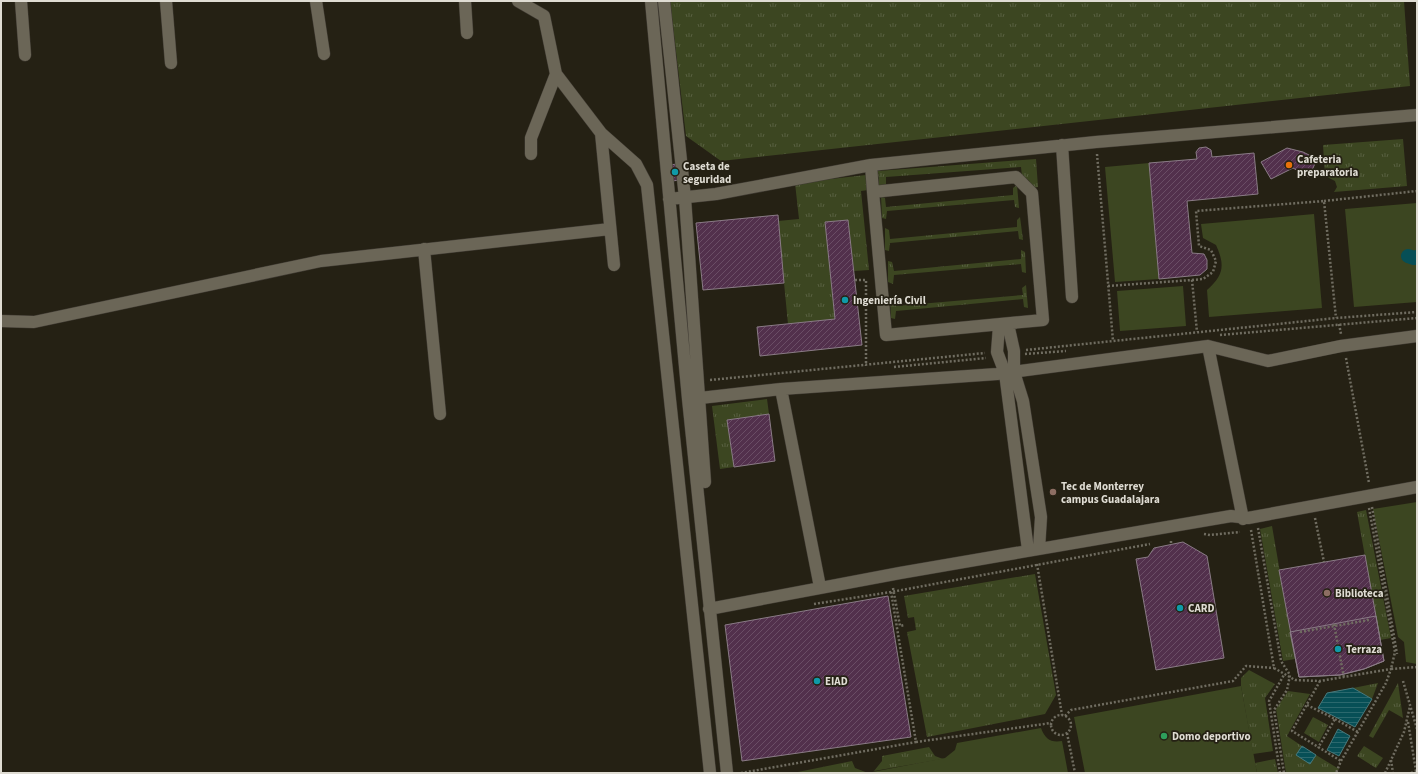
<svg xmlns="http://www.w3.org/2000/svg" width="1418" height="774" font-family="'Source Sans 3',sans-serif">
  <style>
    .grass { fill: url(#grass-tufts) }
    .green { fill: #3c4621 }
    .water { fill: url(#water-rules); stroke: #48797c }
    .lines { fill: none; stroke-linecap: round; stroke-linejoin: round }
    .canal { stroke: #074f56; stroke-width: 14 }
    .building { fill: url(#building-hatch); stroke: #8a7b86 }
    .minor-casing { stroke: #413c34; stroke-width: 13 }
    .path { stroke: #706d61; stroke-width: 2.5; stroke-dasharray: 2 2; stroke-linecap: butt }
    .minor { stroke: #6b6657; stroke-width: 12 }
    .food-dot { fill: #e8710a; stroke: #252114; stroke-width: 1.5 }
    .culture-dot { fill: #0f9aa8; stroke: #252114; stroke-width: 1.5 }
    .education-dot { fill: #8d6e63; stroke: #252114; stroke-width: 1.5 }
    .leisure-dot { fill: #2e9e5b; stroke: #252114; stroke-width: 1.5 }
    .labels { text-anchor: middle; stroke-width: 3.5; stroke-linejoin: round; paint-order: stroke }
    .poi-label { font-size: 11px; font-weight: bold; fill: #dfdcd3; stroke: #252114; text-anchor: start }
  </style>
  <defs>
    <pattern id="grass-tufts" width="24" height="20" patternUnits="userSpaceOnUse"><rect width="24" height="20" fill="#3c4621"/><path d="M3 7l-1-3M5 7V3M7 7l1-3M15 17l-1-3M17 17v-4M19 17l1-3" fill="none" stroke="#586040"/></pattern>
    <pattern id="water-rules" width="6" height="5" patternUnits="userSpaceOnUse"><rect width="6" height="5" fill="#074f56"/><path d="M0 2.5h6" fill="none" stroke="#2b686d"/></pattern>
    <pattern id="building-hatch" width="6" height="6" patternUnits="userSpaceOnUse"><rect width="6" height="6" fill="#52304c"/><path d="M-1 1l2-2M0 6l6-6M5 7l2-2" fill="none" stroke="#6a4d65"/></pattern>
  </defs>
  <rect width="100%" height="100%" fill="#252114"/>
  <!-- grass -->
  <path class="grass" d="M 670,1 L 1404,1 L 1410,86 L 721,161 L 686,136 Z
    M 1403,139 L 1407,186 L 1334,192 L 1337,187 L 1335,181 L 1325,176 L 1323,145 Z
    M 1036,159 L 1038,187 L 1033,188 L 1031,187 C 1030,178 1027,181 1022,176 L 1021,167 L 886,177 L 886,186 L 879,186 L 878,171 Z
    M 866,175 L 868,190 L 861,191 L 869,270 L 854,271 L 848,220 L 825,222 L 835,319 L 788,324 L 778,221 L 799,219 L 795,183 Z
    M 1017,185 L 1019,208 L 1015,207 L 1014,200 L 887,211 L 886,219 L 882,218 L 881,196 L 885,198 L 886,207 L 1013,195 L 1013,188 Z
    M 1020,217 L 1023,240 L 1019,239 L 1018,231 L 890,243 L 889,251 L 885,250 L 885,228 L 889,230 L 890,239 L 1017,227 L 1017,220 Z
    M 1021,250 L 1025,252 L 1026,273 L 1022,272 L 1021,264 L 894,275 L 893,284 L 888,282 L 888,261 L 892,262 L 894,271 L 1021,259 Z
    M 1026,285 L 1028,308 L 1024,307 L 1023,299 L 896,311 L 895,319 L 891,318 L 890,297 L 895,298 L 896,306 L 1023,295 L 1022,288 Z
    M 767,399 L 769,414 L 727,420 L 734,467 L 720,469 L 712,406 Z
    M 1366,510 L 1391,638 L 1380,640 L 1357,512 Z
    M 1272,526 L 1295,659 L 1283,661 L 1260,529 Z
    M 1035,574 L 1056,695 L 1045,714 L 927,737 L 907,632 L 916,630 L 914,617 L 908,618 L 904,596 Z
    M 1249,670 L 1275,684 L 1265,698 L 1273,751 L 1253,754 L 1241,686 L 1241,678 Z
    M 1378,683 L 1372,699 L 1353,688 Z
    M 1398,683 L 1403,718 L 1389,710 L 1373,738 L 1369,736 Z
    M 1288,691 L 1310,694 L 1287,736 L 1302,746 L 1297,755 L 1310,763 L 1316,755 L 1339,769 L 1336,773 L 1286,773 L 1276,709 Z
    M 1313,717 L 1328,725 L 1319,742 L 1304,733 Z
    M 1364,746 L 1383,758 L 1376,768 L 1357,756 Z
    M 929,747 L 935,756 L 943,759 L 874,771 L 882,761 L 882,756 Z
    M 1275,759 L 1278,773 L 1257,773 L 1255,763 Z
    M 852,761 L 855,768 L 868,773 L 793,773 Z"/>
  <!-- green -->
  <path class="green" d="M 1149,163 L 1159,279 L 1115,282 L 1105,167 Z
    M 1417,203 L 1417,302 L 1354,307 L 1345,209 Z
    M 1314,214 L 1322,308 L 1209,317 L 1207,290 C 1224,275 1225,265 1216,245 L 1203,238 L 1201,224 Z
    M 1183,286 L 1186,326 L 1120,331 L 1117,291 Z
    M 1417,502 L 1417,664 L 1406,662 L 1404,642 L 1398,637 L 1373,509 Z
    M 1241,686 L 1257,773 L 1085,773 L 1074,717 Z
    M 1041,728 C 1045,739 1051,743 1062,741 L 1068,773 L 867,773 L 945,758 L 955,750 L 957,743 Z"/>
  <!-- water -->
  <path class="water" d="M 1353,688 L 1372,699 L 1355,727 L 1318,708 L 1327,693 Z
    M 1338,729 L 1350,736 L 1339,756 L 1327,750 Z
    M 1302,746 L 1316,755 L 1310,764 L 1296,755 Z"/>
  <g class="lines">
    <!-- canal -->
    <path class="canal" d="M 1408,256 L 1414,258 L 1417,257"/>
  </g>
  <!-- building -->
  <path class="building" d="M 1206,147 L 1211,150 L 1212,157 L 1254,153 L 1258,194 L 1187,201 L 1192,253 L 1204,254 L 1207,260 L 1207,269 L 1200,275 L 1159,279 L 1149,163 L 1197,159 L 1196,152 L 1199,148 Z
    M 1287,148 L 1303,152 L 1317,159 L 1309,177 L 1293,168 L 1271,179 L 1261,162 Z
    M 677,164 L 680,180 L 672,181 L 669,165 Z
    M 778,215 L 784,283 L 703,290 L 696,223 Z
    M 848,220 L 862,345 L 760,356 L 757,327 L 835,319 L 825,222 Z
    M 769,414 L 775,461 L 734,467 L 727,420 Z
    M 1183,542 L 1207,556 L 1224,658 L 1156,670 L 1136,559 L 1148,557 L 1154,548 Z
    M 1365,555 L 1384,661 L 1364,669 L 1340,675 L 1299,677 L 1279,570 Z
    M 888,596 L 911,737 L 742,761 L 725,625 Z
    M 1376,616 L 1384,661 L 1364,669 L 1340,675 L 1299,677 L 1290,632 Z"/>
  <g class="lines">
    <!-- minor casing -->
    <g class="minor-casing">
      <path id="minor" d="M 21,1 L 25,55
        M 166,1 L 171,63
        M 316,1 L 324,54
        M 465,1 L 467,33
        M 518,1 L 544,16 L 556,74 L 601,133 L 614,265
        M 651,1 L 688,399 L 727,773
        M 664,1 L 685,198 L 705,482
        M 601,133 L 636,164 L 647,185 L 710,773
        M 1062,145 L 1072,297
        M 531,154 L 531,138 L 556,74
        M 871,165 L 873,192
        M 1016,177 L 1032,193 L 1043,320 L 886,335 L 873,192 Z
        M 669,199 L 716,194 L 871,165 L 1096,142 L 1417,115
        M 424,249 L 440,414
        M 1,321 L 34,322 L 321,261 L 610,229
        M 1008,324 L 1014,351 L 1014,372 L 1023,401 L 1041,517 L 1039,549
        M 999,326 L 997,352 L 1005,373 L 1028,550
        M 1208,346 L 1243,519
        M 781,389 L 997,374 L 1208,346 L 1268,361 L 1341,346 L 1417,336
        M 691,399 L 781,389 L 820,587
        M 709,609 L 900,573 L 1231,516 L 1248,518 L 1417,487"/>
    </g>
    <!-- path -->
    <path class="path" d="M 1097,154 L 1113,341
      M 1324,201 L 1417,191
      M 855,280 L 866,280 L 866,366
      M 1192,280 L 1203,279 L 1213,272 L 1216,261 L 1211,250 L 1199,246 L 1196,211 L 1324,201 L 1336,318
      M 1108,286 L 1192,280 L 1197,332
      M 1339,324 L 1341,334
      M 1220,335 L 1417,318
      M 1026,350 L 1336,318 L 1417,312
      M 1025,354 L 1066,351
      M 1346,358 L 1369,483
      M 894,367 L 986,358
      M 710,380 L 985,353
      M 1372,507 L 1397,654
      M 1369,508 L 1395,652 L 1391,669 L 1417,667
      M 1315,518 L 1324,562
      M 1258,528 L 1281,661 L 1290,675 L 1287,690 L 1274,710 L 1284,773
      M 1251,530 L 1274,668 L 1295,680 L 1320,681 L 1391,669 L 1386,683 L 1341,761 L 1336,773
      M 1204,534 L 1210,535 L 1240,532
      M 1171,541 L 1171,545
      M 1037,564 L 1062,715
      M 893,588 L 900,626 L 905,625
      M 814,604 L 891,592
      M 1334,624 L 1344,678
      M 1300,632 L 1369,620
      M 1320,681 L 1292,731 L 1341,761
      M 1403,681 L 1417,729
      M 1307,705 L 1335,719 L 1318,748
      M1051 725a10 10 0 1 1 20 0a10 10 0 1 1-20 0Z
      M 1065,716 L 1071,710 L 1233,681 L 1246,666 L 1274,668
      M 1335,719 L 1358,732
      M 1408,722 L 1416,771
      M 1067,733 L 1075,773
      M 916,742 L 1051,723
      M 1391,760 L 1393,773
      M 741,773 L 916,742 L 891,592 L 1150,544
      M 1280,773 L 1269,701 L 1284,675
      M 1385,773 L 1404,732 L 1410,706
      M 1411,773 L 1417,771"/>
    <!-- minor -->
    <use href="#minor" class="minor"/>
  </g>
  <!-- markers -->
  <circle class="food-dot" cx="1289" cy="165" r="4"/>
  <g class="culture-dot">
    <circle cx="675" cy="172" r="4"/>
    <circle cx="845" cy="300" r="4"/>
    <circle cx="1180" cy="608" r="4"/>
    <circle cx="1338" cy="649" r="4"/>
    <circle cx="817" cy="681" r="4"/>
  </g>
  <g class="education-dot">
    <circle cx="1053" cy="492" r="4"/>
    <circle cx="1327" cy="593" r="4"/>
  </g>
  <circle class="leisure-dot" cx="1164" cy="736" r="4"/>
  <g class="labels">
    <!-- poi labels -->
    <g class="poi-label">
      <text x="1297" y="163">Cafeteria<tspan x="1297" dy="13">preparatoria</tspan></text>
      <text x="683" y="170">Caseta de<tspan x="683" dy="13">seguridad</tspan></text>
      <text x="853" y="304">Ingeniería Civil</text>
      <text x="1061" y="490">Tec de Monterrey<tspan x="1061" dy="13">campus Guadalajara</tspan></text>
      <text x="1335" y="597">Biblioteca</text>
      <text x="1188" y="612">CARD</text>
      <text x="1346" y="653">Terraza</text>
      <text x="825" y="685">EIAD</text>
      <text x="1172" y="740">Domo deportivo</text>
    </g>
  </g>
  <!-- border -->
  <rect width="1418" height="774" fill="none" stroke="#dfdcd3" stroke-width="4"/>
</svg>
